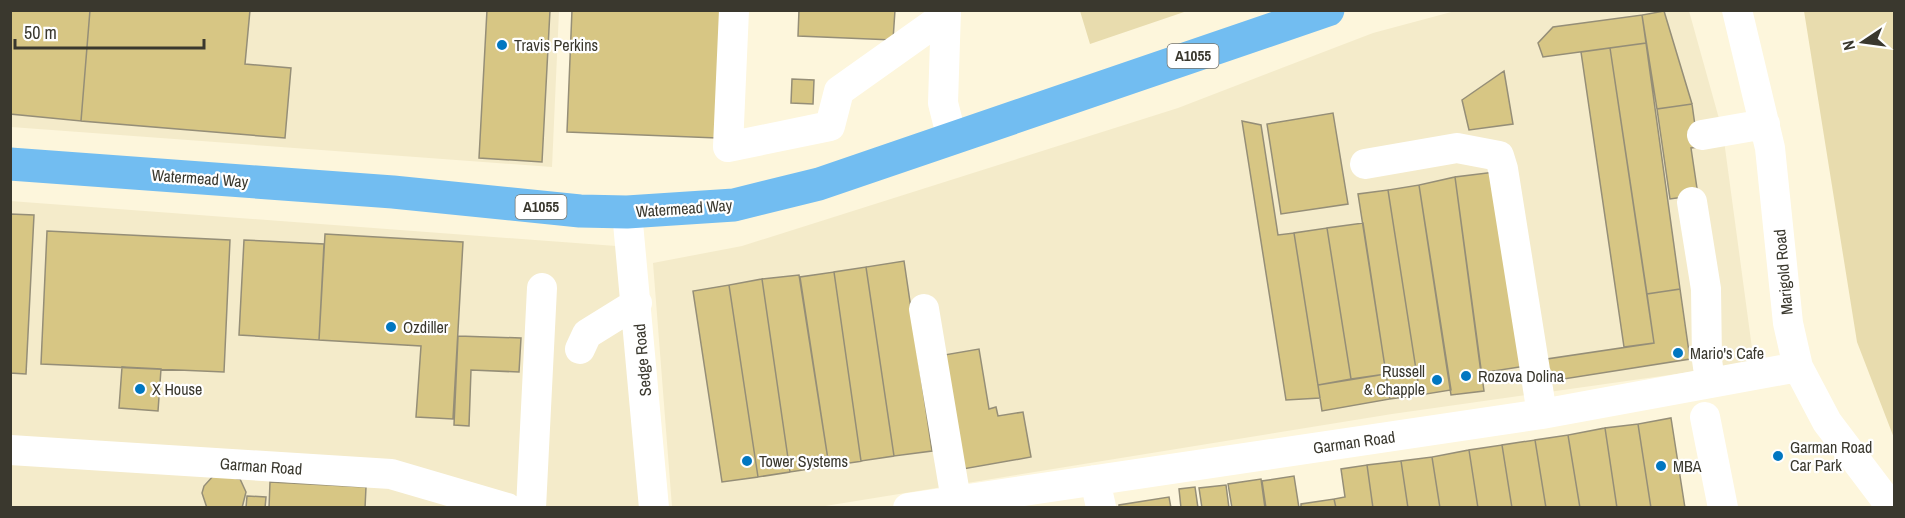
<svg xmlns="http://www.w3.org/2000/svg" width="1905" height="518" font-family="'Archivo Narrow',sans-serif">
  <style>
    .built { fill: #f4ebca }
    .green { fill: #e8dcae }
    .building { fill: #d7c684; stroke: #958e77; stroke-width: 1.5 }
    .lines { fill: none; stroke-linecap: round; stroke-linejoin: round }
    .minor { stroke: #fff; stroke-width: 30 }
    .major { stroke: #72bdf1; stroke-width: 33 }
    .poi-dot { fill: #0177c1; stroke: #fff; stroke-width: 2 }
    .labels { text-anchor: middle; stroke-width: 4.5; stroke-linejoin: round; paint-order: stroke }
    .shield { fill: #fff; stroke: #75746d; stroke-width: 1.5 }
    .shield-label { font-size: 15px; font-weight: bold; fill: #3a382e }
    .poi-label { font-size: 16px; fill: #3a382e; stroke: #fff; text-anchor: start }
    .street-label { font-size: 16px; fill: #3a382e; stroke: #fff }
  </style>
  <rect width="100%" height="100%" fill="#fdf6dc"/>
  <!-- built -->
  <path class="built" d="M 10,11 L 559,11 L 552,167 L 11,127 Z
    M 1455,11 L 1689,11 L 1723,133 L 1754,363 L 1392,414 L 819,507 L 672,507 L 653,263 L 742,246 L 1178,108 L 1373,33 Z
    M 10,201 L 616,246 L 644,507 L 11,507 Z"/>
  <!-- green -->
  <path class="green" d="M 1080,11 L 1080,10 L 1187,11 L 1090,44 Z
    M 1804,11 L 1894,11 L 1894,438 L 1857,342 Z"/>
  <!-- building -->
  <path class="building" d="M 10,10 L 90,10 L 81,121 L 10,114 Z
    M 90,10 L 250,10 L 245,64 L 291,68 L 285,138 L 81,121 Z
    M 487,10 L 550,10 L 542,162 L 479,158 Z
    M 572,10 L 723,10 L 717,138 L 567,132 Z
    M 799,10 L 895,10 L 893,40 L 798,36 Z
    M 1664,11 L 1692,104 L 1657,109 L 1642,15 Z
    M 1642,15 L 1646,43 L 1543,57 L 1538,43 L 1553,27 Z
    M 1646,43 L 1680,289 L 1647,294 L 1610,48 Z
    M 1610,48 L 1654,343 L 1624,347 L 1581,52 Z
    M 1504,71 L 1513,124 L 1469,130 L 1462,100 Z
    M 792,79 L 814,80 L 813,104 L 791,103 Z
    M 1692,104 L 1698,147 L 1691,148 L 1698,195 L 1670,199 L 1657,109 Z
    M 1333,113 L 1348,204 L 1281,214 L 1267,124 Z
    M 1242,121 L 1261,125 L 1278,235 L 1294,233 L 1320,398 L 1286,400 Z
    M 1495,172 L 1526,366 L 1481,373 L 1455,177 Z
    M 1455,177 L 1484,391 L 1451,395 L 1419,185 Z
    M 1419,185 L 1451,390 L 1420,395 L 1388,190 Z
    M 1388,190 L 1420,395 L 1390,399 L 1358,194 Z
    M 10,214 L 34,215 L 26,374 L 10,373 Z
    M 1363,223 L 1386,374 L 1351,379 L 1327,228 Z
    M 1327,228 L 1351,379 L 1318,385 L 1294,233 Z
    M 47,231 L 230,240 L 224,372 L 41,364 Z
    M 325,234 L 463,242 L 453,419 L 416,417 L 421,346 L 319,340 Z
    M 244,240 L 324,244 L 319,340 L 239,335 Z
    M 904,261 L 932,451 L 894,456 L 866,267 Z
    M 866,267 L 894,456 L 861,461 L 834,272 Z
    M 834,272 L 861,461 L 863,461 L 829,466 L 800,277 Z
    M 799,275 L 829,466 L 790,472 L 762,279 Z
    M 762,279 L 790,472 L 758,477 L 729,285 Z
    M 729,285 L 758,477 L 722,482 L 693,291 Z
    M 1680,289 L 1690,359 L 1551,381 L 1547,359 L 1654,343 L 1647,294 Z
    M 458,336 L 521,338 L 519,372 L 471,370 L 469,426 L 454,425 Z
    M 979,349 L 989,409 L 996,407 L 998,416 L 1023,412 L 1031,457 L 963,469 L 944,355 Z
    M 122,367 L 161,369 L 158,411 L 119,408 Z
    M 1386,374 L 1390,399 L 1322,411 L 1318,385 Z
    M 1671,418 L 1685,508 L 1651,508 L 1638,424 Z
    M 1638,424 L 1651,508 L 1617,508 L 1605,428 Z
    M 1605,428 L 1617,508 L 1580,508 L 1568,435 Z
    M 1568,435 L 1580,508 L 1546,508 L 1535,440 Z
    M 1535,440 L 1546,508 L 1512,508 L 1502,445 Z
    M 1502,445 L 1512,508 L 1478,508 L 1469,450 Z
    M 1469,450 L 1478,508 L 1440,508 L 1432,457 Z
    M 1432,457 L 1440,508 L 1408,508 L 1401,461 Z
    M 1401,461 L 1408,508 L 1373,508 L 1367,465 Z
    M 1367,465 L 1373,508 L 1336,508 L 1334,499 L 1345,497 L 1341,469 Z
    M 214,475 L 240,479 L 246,492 L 242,508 L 207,508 L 202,493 L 204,486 Z
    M 1294,476 L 1299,508 L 1266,508 L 1262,481 Z
    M 1261,479 L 1265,508 L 1232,508 L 1228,484 Z
    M 270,482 L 366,487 L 365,508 L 269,508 Z
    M 1226,485 L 1229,508 L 1202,508 L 1199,488 Z
    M 1195,487 L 1198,508 L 1181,508 L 1179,489 Z
    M 247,496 L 266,497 L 265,508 L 246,508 Z
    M 1169,497 L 1171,508 L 1119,508 L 1119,505 Z
    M 1334,499 L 1336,508 L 1301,508 L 1301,504 Z"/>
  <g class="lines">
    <!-- minor -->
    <path class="minor" d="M 734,10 L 728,147 L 830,126 L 839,91 L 946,15
      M 946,10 L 943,103 L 952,139
      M 1737,10 L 1770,148 L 1788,323 L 1798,367 L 1827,422 L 1892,508
      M 1702,135 L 1765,124
      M 1365,164 L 1457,148 L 1499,156 L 1503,169 L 1542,414
      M 1692,202 L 1706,289 L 1707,360 L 1710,381
      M 627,212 L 654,508
      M 924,309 L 956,500
      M 580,349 L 587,334 L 637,303
      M 1705,417 L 1723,508
      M 10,450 L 391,474 L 507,508
      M 1095,480 L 1101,507
      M 531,508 L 542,288
      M 908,508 L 1542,414 L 1798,367"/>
    <!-- major -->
    <path class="major" d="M 10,164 L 393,192 L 580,211 L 627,212 L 734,205 L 819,184 L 1328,10"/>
  </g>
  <!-- markers -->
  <g class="poi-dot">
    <circle cx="502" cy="45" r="6"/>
    <circle cx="391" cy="327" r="6"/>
    <circle cx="1678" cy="353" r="6"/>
    <circle cx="1466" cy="376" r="6"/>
    <circle cx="1437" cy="380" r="6"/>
    <circle cx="140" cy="389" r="6"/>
    <circle cx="1778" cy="456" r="6"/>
    <circle cx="747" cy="461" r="6"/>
    <circle cx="1661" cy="466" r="6"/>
  </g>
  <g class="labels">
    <!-- shield labels -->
    <g class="shield">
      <rect x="1167.5" y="44" width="51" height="24" rx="4.5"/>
      <rect x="515.5" y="195" width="51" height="24" rx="4.5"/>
    </g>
    <g class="shield-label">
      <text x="1193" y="61">A1055</text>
      <text x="541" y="212">A1055</text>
    </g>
    <!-- poi labels -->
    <g class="poi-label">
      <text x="514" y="51">Travis Perkins</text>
      <text x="403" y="333">Ozdiller</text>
      <text x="1690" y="359">Mario's Cafe</text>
      <text x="1425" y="377" text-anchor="end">Russell<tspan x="1425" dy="18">&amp; Chapple</tspan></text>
      <text x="1478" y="382">Rozova Dolina</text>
      <text x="152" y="395">X House</text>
      <text x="1790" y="453">Garman Road<tspan x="1790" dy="18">Car Park</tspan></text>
      <text x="759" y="467">Tower Systems</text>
      <text x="1673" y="472">MBA</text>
    </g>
    <!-- street labels -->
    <g class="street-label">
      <text transform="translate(200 178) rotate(4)" y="6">Watermead Way</text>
      <text transform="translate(684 208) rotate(-4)" y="6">Watermead Way</text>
      <text transform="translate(1783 272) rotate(-95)" y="6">Marigold Road</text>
      <text transform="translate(642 360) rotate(-95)" y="6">Sedge Road</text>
      <text transform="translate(1354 442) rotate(-8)" y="6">Garman Road</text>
      <text transform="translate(261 466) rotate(4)" y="6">Garman Road</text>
    </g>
  </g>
  <!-- border -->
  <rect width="1905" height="518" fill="none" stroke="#3a382e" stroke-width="24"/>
  <!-- north arrow -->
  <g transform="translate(1863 42) rotate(257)" stroke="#ffffff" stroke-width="4.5" paint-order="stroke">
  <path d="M0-4.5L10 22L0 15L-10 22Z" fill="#3a382e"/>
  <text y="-9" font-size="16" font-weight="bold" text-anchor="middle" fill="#3a382e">N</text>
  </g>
  <!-- scale -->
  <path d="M15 39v9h189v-9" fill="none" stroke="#3a382e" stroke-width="3"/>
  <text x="24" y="39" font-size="18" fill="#3a382e" stroke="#ffffff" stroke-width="4.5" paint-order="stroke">50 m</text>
</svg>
